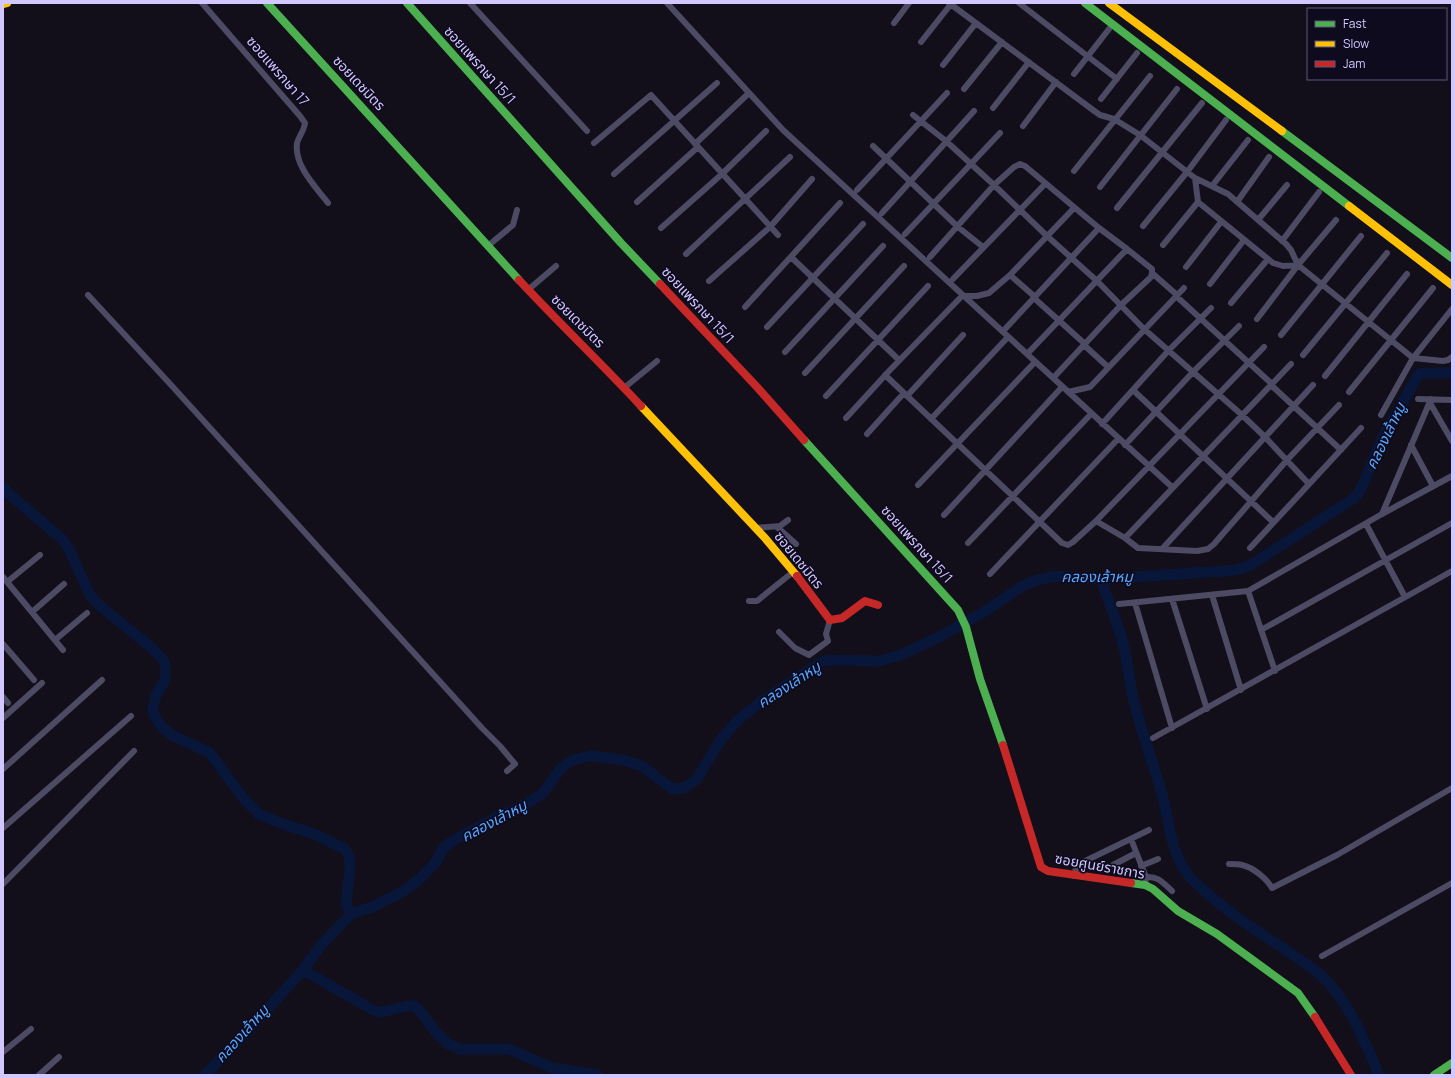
<svg xmlns="http://www.w3.org/2000/svg" width="1455" height="1078" font-family="Manrope,'Noto Sans Thai',sans-serif">
  <style>
    .lines { fill: none; stroke-linecap: round; stroke-linejoin: round }
    .river { stroke: #081639; stroke-width: 11 }
    .street { stroke: #4d4a63; stroke-width: 6 }
    .fast { stroke: #4caf50; stroke-width: 8 }
    .slow { stroke: #ffc107; stroke-width: 8 }
    .jam { stroke: #c62828; stroke-width: 8 }
    .labels { text-anchor: middle; stroke-width: 3.5; stroke-linejoin: round; paint-order: stroke }
    .street-label { font-size: 14px; fill: #d2c8ff; stroke: #0f0b1e }
    .water-label { font-size: 15px; font-style: italic; fill: #56a7ff; stroke: #0f0b1e }
  </style>
  <rect width="100%" height="100%" fill="#120f1a"/>
  <g class="lines">
    <!-- river -->
    <path class="river" d="M 3,487 L 8,493 L 62,539 L 69,549 L 90,595 L 99,605 L 153,649 L 164,661 L 166,672 L 164,682 L 156,695 L 153,706 L 154,715 L 162,727 L 172,735 L 210,753 L 244,799 L 259,814 L 277,822 L 317,835 L 345,849 L 349,856 L 350,868 L 346,904 L 351,914
      M 1101,579 C 1107,598 1115,617 1121,636 C 1127,657 1129,678 1133,698 C 1141,731 1153,762 1162,794 C 1169,819 1170,847 1184,869 C 1190,879 1199,886 1207,893 C 1230,914 1257,931 1283,948 C 1296,957 1310,966 1322,976 C 1350,1003 1364,1040 1379,1075
      M 303,970 L 373,1010 L 381,1012 L 407,1006 L 415,1006 L 420,1011 L 436,1032 L 448,1044 L 460,1049 L 509,1049 L 552,1068 L 597,1075
      M 205,1075 L 243,1036 L 303,970 L 321,945 L 351,914 L 372,907 L 402,892 L 420,879 L 436,862 L 443,848 L 454,840 L 497,817 L 528,803 L 543,793 L 561,768 L 573,760 L 590,756 L 623,760 L 642,766 L 664,783 L 673,789 L 684,788 L 696,780 L 720,741 L 737,721 L 762,701 L 818,664 L 828,660 L 879,661 L 901,655 L 939,637 L 987,610 L 1024,585 L 1038,580 L 1054,576 L 1101,579 L 1166,575 L 1236,570 L 1249,566 L 1353,499 L 1360,491 L 1384,435 L 1419,374 L 1425,373 L 1452,373"/>
    <!-- street -->
    <path class="street" d="M 202,3 L 300,116 L 305,123 C 304,131 299,136 297,143 C 294,166 316,187 328,203
      M 470,3 L 587,131
      M 667,3 L 783,130 L 1172,487
      M 949,3 L 1093,110 L 1100,115 L 1114,119 L 1140,135 L 1195,178 L 1228,194 L 1286,244 L 1291,250 L 1298,265 L 1413,358 L 1443,361 L 1448,360 L 1452,357
      M 1019,3 L 1117,79
      M 894,23 L 909,3
      M 921,42 L 951,4
      M 943,65 L 976,23
      M 1074,74 L 1109,29
      M 964,89 L 1002,42
      M 1101,99 L 1137,53
      M 993,108 L 1029,62
      M 913,115 L 946,141 L 994,185 L 1046,235 L 1097,281 L 1144,329 L 1242,415 L 1265,437 L 1309,484
      M 1023,126 L 1056,82
      M 594,143 L 651,95 L 778,235
      M 695,144 L 749,93
      M 873,146 L 958,227 L 983,247
      M 1074,171 L 1150,76
      M 614,174 L 717,83
      M 1195,178 L 1198,202 L 1273,263 L 1283,266 L 1298,265
      M 1212,186 L 1248,140
      M 1100,187 L 1177,89
      M 857,190 L 947,93
      M 637,202 L 698,147
      M 1237,202 L 1269,157
      M 1117,208 L 1202,103
      M 882,213 L 974,111
      M 1258,220 L 1287,185
      M 1143,226 L 1187,172 L 1226,120
      M 661,228 L 722,174 L 766,131
      M 905,234 L 1000,133
      M 1282,241 L 1319,192
      M 489,245 L 513,225 L 517,210
      M 1163,245 L 1198,202
      M 686,254 L 790,157
      M 791,257 L 899,360
      M 930,257 L 994,185 L 1014,167 L 1020,164 L 1025,166 L 1099,228 L 1127,249 L 1152,269 L 1152,273 L 1177,295
      M 1186,267 L 1221,222
      M 1010,275 L 1035,297
      M 953,279 L 1045,184
      M 709,281 L 770,227 L 812,179
      M 1210,284 L 1244,240
      M 529,289 L 556,266
      M 88,295 L 172,386 L 482,728 L 500,746 L 515,764 L 507,771
      M 1176,296 L 1272,384
      M 1034,298 L 1085,344
      M 1231,303 L 1268,259
      M 745,307 L 840,203
      M 1257,319 L 1298,265 L 1336,220
      M 767,327 L 863,224
      M 1005,329 L 1099,228
      M 1281,335 L 1361,236
      M 1084,345 L 1108,367
      M 785,352 L 883,246
      M 1029,352 L 1127,249
      M 1303,355 L 1387,253
      M 805,373 L 904,266
      M 885,375 L 1062,543 L 1068,545 L 1073,542 L 1096,521 L 1264,347
      M 1055,376 L 1121,305 L 1151,277 L 1152,273
      M 1325,376 L 1407,274
      M 1271,385 L 1341,450
      M 624,388 L 657,361
      M 1133,390 L 1273,522
      M 1068,392 L 1090,387 L 1184,288
      M 1349,392 L 1433,288
      M 826,396 L 928,286
      M 907,396 L 963,335
      M 1418,399 L 1452,400
      M 1430,403 L 1452,441
      M 1381,415 L 1413,358 L 1452,309
      M 846,418 L 890,370 L 962,296 L 977,296 L 989,293 L 1010,275 L 1074,208
      M 931,419 L 1008,337
      M 1102,424 L 1169,350 L 1211,308
      M 867,434 L 904,393
      M 1125,445 L 1193,372 L 1239,326
      M 1411,445 L 1433,486
      M 918,485 L 1035,362
      M 1382,514 L 1431,399
      M 944,515 L 1062,387
      M 1096,521 L 1125,538 L 1138,548 L 1197,551 L 1208,549 L 1214,544 L 1287,460 L 1339,405
      M 1366,524 L 1405,597
      M 777,527 L 796,544
      M 755,528 L 780,526 L 788,520
      M 1125,538 L 1291,364
      M 968,543 L 1091,414
      M 1250,548 L 1361,428
      M 1162,549 L 1313,385
      M 990,574 L 1118,439
      M 3,577 L 63,650
      M 7,582 L 40,555
      M 1248,591 L 1275,671
      M 1212,595 L 1241,690
      M 1172,599 L 1207,709
      M 749,601 L 757,601 L 793,572
      M 1135,603 L 1172,728
      M 1119,604 L 1248,591 L 1382,514 L 1452,476
      M 32,612 L 64,584
      M 1261,630 L 1452,523
      M 779,632 L 795,648 L 809,655 L 828,641 L 826,634 L 830,620
      M 55,640 L 87,613
      M 3,644 L 34,680
      M 3,697 L 8,703
      M 3,718 L 42,683
      M 1153,738 L 1452,571
      M 3,769 L 102,680
      M 3,828 L 131,716
      M 1131,839 L 1146,877 L 1145,885
      M 1229,864 C 1233,864 1238,864 1242,865 C 1254,868 1266,878 1272,888 L 1337,855 L 1452,788
      M 1113,865 L 1136,853
      M 1141,866 L 1158,859
      M 1074,876 L 1076,868 L 1081,863 L 1149,830
      M 1146,877 C 1159,876 1163,883 1172,891
      M 3,884 L 134,751
      M 1322,956 L 1452,883
      M 3,1052 L 31,1029
      M 39,1075 L 59,1057"/>
    <!-- fast -->
    <path class="fast" d="M 267,3 L 519,280
      M 407,3 L 621,243 L 660,284
      M 1085,3 L 1349,206
      M 1282,131 L 1452,258
      M 804,440 L 958,610 L 966,627 L 980,679 L 1003,745
      M 1131,883 L 1145,885 L 1153,889 L 1178,911 L 1217,934 L 1298,993 L 1315,1017
      M 1434,1075 L 1452,1063"/>
    <!-- slow -->
    <path class="slow" d="M 1109,3 L 1282,131
      M 3,4 L 7,3
      M 1349,206 L 1452,285
      M 641,406 L 765,538 L 797,576"/>
    <!-- jam -->
    <path class="jam" d="M 519,280 C 559,323 601,363 641,406
      M 660,284 L 757,387 L 804,440
      M 797,576 L 830,620 L 842,618 L 865,601 L 878,605
      M 1003,745 L 1041,867 L 1048,871 L 1131,883
      M 1315,1017 L 1351,1075"/>
  </g>
  <g class="labels">
    <!-- street labels -->
    <g class="street-label">
      <text transform="translate(480 65) rotate(48)" y="5">ซอยแพรกษา 15/1</text>
      <text transform="translate(278 71) rotate(49)" y="5">ซอยแพรกษา 17</text>
      <text transform="translate(359 83) rotate(47)" y="5">ซอยเดชมิตร</text>
      <text transform="translate(698 305) rotate(47)" y="5">ซอยแพรกษา 15/1</text>
      <text transform="translate(578 321) rotate(45)" y="5">ซอยเดชมิตร</text>
      <text transform="translate(917 544) rotate(48)" y="5">ซอยแพรกษา 15/1</text>
      <text transform="translate(799 560) rotate(51)" y="5">ซอยเดชมิตร</text>
      <text transform="translate(1100 866) rotate(10)" y="5">ซอยศูนย์ราชการ</text>
    </g>
    <!-- water labels -->
    <g class="water-label">
      <text transform="translate(1386 436) rotate(-64)" y="5">คลองเล้าหมู</text>
      <text x="1097" y="582">คลองเล้าหมู</text>
      <text transform="translate(789 685) rotate(-33)" y="5">คลองเล้าหมู</text>
      <text transform="translate(494 821) rotate(-28)" y="5">คลองเล้าหมู</text>
      <text transform="translate(242 1034) rotate(-48)" y="5">คลองเล้าหมู</text>
    </g>
  </g>
  <!-- border -->
  <rect width="1455" height="1078" fill="none" stroke="#d2c8ff" stroke-width="8"/>
  <!-- legend -->
  <rect x="1307" y="8" width="140" height="72" fill="#0f0b1e" stroke="#5d5778"/>
  <rect x="1315" y="21" width="20" height="6" fill="#4caf50" stroke="#5d5778"/>
  <text x="1343" y="28" font-size="12" fill="#d2c8ff">Fast</text>
  <rect x="1315" y="41" width="20" height="6" fill="#ffc107" stroke="#5d5778"/>
  <text x="1343" y="48" font-size="12" fill="#d2c8ff">Slow</text>
  <rect x="1315" y="61" width="20" height="6" fill="#c62828" stroke="#5d5778"/>
  <text x="1343" y="68" font-size="12" fill="#d2c8ff">Jam</text>
</svg>
